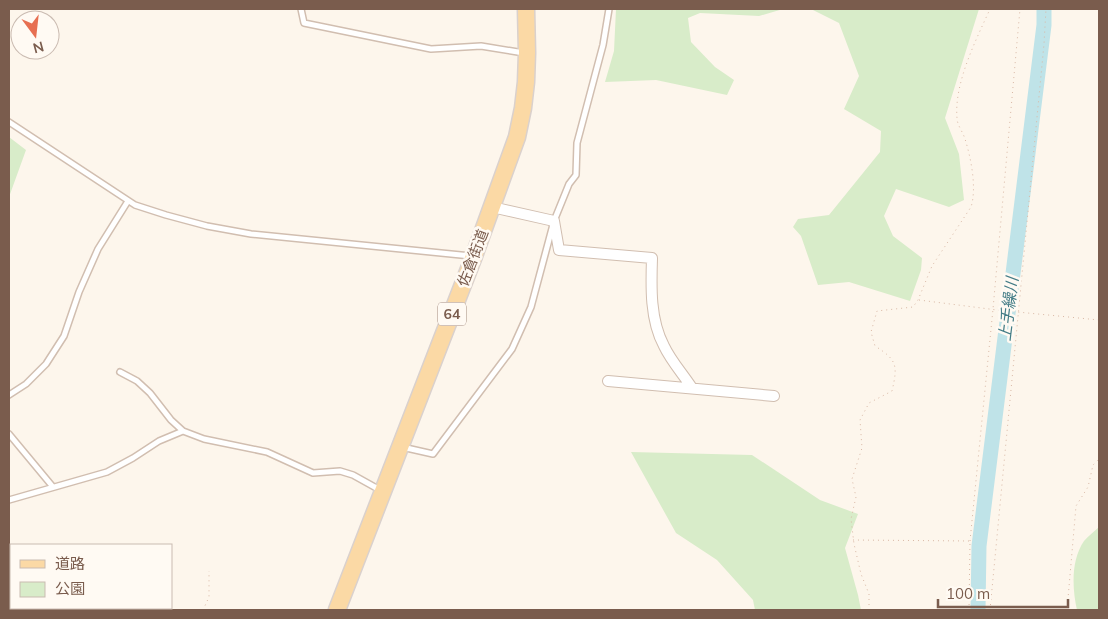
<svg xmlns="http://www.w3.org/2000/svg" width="1108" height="619" font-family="Mulish,'Noto Sans JP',sans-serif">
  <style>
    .green { fill: #d8ecc9 }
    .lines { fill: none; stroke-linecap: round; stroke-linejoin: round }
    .river { stroke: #bfe3e8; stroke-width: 15 }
    .service-casing { stroke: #d1beb0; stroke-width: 8 }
    .minor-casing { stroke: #d1beb0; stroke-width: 12 }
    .primary-casing { stroke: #dad1cd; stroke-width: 19 }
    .path { stroke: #d9b8a5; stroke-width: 1; stroke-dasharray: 1 4; stroke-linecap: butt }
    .service { stroke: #fff; stroke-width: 5 }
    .minor { stroke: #fff; stroke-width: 10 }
    .primary { stroke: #fbd9a5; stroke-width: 16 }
    .labels { text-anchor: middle; stroke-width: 5; stroke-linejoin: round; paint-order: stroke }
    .shield { fill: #fffaf3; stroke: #a28b7f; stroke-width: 1 }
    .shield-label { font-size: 14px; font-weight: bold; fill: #7a5c4d }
    .street-label { font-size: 15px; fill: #7a5c4d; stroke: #fffaf3 }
    .water-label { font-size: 16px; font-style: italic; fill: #437c86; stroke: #fffaf3 }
  </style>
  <rect width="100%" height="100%" fill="#fdf6ec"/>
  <!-- green -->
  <path class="green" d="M 616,9 L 783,9 L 759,16 L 700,13 L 688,18 L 691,42 L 715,67 L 734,80 L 727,95 L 656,80 L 605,82 L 614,51 Z
    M 806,9 L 979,9 L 945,118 L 959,154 L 964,200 L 949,207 L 896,189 L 884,216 L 893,236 L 922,258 L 921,270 L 910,301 L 849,282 L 818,285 L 801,236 L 793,227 L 798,219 L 829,215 L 880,152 L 881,131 L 844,109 L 859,76 L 839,23 L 811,9 Z
    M 9,137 L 26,150 L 9,197 Z
    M 631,452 L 752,455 L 820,500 L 858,514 L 845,548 L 858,595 L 861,610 L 755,610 L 753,600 L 717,560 L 676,533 Z
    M 1099,527 L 1099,610 L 1077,610 C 1072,588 1071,560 1084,541 C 1088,536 1094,532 1099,527 Z"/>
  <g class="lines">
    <!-- river -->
    <path class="river" d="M 978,610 L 979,546 L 1044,25 L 1044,9"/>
    <!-- service casing -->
    <g class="service-casing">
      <path id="service" d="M 301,9 L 304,23 L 431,49 L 481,46 L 524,53
        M 9,122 L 135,205 L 166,215 L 207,226 L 251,234 L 471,256
        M 120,372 L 137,381 L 150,393 L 171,420 L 183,431 L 204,439 L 267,452 L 313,473 L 340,471 L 353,475 L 380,490
        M 9,395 L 26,384 L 46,364 L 64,336 L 79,292 L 98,249 L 128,201
        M 9,434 L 53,487
        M 402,447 L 433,454 L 512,349 L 531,307 L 554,221 L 569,184 L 576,175 L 577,143 L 603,45 L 609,9
        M 9,500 L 107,472 L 133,458 L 159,441 L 183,431"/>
    </g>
    <!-- minor casing -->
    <g class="minor-casing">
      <path id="minor" d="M 492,207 L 554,221 L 559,250 L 652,258 C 651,287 650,320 664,346 C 671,361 683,374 692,388
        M 608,381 L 774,396"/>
    </g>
    <!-- primary casing -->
    <g class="primary-casing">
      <path id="primary" d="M 337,610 L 474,256 L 517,137 L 523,108 L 526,82 L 527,53 L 526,9"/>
    </g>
    <!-- path -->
    <path class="path" d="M 9,260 L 9,259
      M 919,300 L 997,310 L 1099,320
      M 1099,339 L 1099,361
      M 853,540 L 970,541 L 969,610
      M 970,541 L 993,309 L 1020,9
      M 203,610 L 209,597 L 209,571
      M 869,610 L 869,594 L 861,574 L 854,544 L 851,519 L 856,497 L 852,479 L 862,448 L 860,420 L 869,403 L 892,391 C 898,365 897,360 875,346 L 871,332 L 877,311 L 913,307 L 918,300 L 932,266 L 971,207 C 977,188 971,158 965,139 C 963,132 957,125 957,118 C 954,83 976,40 990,9
      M 990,610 L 1044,44 L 1046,9
      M 1067,610 L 1076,506 L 1088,487 L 1093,465 L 1099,459"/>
    <!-- service -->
    <use href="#service" class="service"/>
    <!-- minor -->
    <use href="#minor" class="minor"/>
    <!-- primary -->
    <use href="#primary" class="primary"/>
  </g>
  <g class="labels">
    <!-- shield labels -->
    <rect class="shield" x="438" y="302.5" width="28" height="23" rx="4"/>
    <g class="shield-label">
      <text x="452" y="319">64</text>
    </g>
    <!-- street labels -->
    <g class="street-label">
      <text transform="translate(473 258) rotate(-69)" y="5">佐倉街道</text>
    </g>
    <!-- water labels -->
    <g class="water-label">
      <text transform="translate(1008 309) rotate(-83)" y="6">上手繰川</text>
    </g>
  </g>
  <!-- border -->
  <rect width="1108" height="619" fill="none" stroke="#7a5c4d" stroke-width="20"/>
  <!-- legend -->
  <rect x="10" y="544" width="162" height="65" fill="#fffaf3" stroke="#cabbb1"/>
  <rect x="20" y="560" width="25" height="8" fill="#fbd9a5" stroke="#cabbb1"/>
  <text x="55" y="569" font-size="15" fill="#7a5c4d">道路</text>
  <rect x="20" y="582" width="25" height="15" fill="#d8ecc9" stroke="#cabbb1"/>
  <text x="55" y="594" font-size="15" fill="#7a5c4d">公園</text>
  <!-- north arrow -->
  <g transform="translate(35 35) rotate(165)"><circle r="24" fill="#fffaf3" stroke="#cabbb1"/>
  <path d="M0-4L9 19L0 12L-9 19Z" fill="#e76f51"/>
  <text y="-8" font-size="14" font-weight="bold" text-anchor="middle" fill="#7a5c4d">N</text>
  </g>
  <!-- scale -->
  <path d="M938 599v8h130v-8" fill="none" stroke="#7a5c4d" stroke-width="2.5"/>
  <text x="946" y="599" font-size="15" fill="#7a5c4d" stroke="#fffaf3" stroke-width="4" paint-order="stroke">100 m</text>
</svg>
